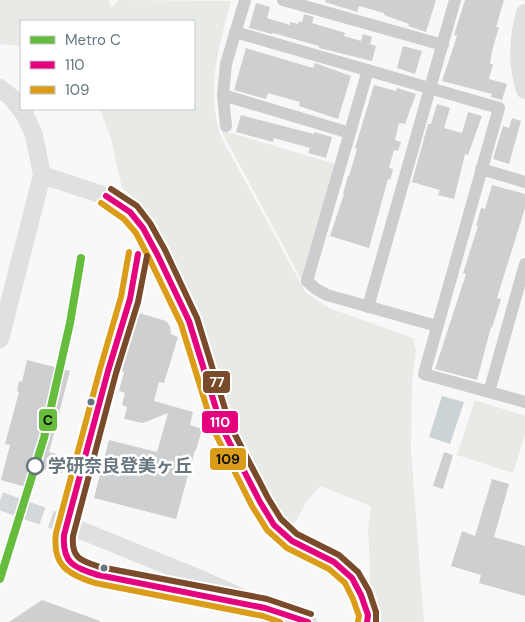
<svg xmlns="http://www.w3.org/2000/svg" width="525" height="622" font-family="'DM Sans','Noto Sans JP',sans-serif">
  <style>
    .green { fill: #e8eae6 }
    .water { fill: #cbd3d6 }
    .building { fill: #cecfd0 }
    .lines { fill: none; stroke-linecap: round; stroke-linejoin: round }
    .secondary-tunnel { stroke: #d4d8da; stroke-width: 18; stroke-dasharray: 18 9; stroke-linecap: butt }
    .street { stroke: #cbcdce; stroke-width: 12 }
    .secondary { stroke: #dfe0e1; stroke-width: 18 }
    .bus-1-casing { stroke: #fff; stroke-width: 10 }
    .bus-2-casing { stroke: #fff; stroke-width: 10 }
    .bus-3-casing { stroke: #fff; stroke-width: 10 }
    .bus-1 { stroke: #e5007d; stroke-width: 6 }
    .bus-2 { stroke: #da9c19; stroke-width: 6 }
    .bus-3 { stroke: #7a4b2a; stroke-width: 6 }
    .metro-1-casing { stroke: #fff; stroke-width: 11 }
    .metro-1 { stroke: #65bc3d; stroke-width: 8 }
    .bus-dot { fill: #67767f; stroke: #fff; stroke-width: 2 }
    .stop-dot { fill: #fff; stroke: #67767f; stroke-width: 2.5 }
    .labels { text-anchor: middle; stroke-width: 5; stroke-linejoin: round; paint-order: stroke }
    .stop-label { font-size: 18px; font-weight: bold; fill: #67767f; stroke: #fff; text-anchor: start }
    .line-badge { stroke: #fff; stroke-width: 2 }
    .badge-label { font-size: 14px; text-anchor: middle; font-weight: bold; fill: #fff }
    .pale-badge-label { font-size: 14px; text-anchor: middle; font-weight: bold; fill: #111 }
  </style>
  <rect width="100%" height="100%" fill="#f8f8f8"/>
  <!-- green -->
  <path class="green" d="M 0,0 L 109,0 L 111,8 L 118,0 L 231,1 C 219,48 205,88 221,137 L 306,293 L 329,308 L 413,338 L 416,350 L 412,384 L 411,450 L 424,622 L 375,622 L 375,610 L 369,587 L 370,574 L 368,528 L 371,506 L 320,486 L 305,504 L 295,523 L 281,525 L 271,508 L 230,421 L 194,311 L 161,238 L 142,204 L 122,188 L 111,139 L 100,109 L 194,109 L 194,21 L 21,21 L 21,46 L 0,44 Z
    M 221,130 L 335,164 L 302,281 Z
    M 475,400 L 525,416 L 525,435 L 513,473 L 457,455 Z"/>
  <!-- water -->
  <path class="water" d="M 442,396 L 464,402 L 450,444 L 429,437 Z"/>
  <!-- building -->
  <path class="building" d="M 325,0 L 436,0 L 426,32 L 408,26 L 409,24 L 384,15 L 384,13 L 359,6 L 357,12 L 325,2 Z
    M 465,0 L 504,0 L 496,27 L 499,27 L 492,51 L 490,64 L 493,64 L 489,79 L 507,84 L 502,100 L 491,97 L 492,94 L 442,81 L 457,36 L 454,35 Z
    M 256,3 L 270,7 L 267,18 L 290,25 L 290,22 L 298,24 L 299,21 L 302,22 L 304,14 L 314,17 L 312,23 L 345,33 L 344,36 L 361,41 L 363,34 L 372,37 L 370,44 L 376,46 L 372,61 L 319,48 L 319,46 L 273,33 L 272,34 L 249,28 Z
    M 403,46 L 422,51 L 415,74 L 397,68 Z
    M 246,48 L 313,68 L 315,63 L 351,76 L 338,119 L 299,106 L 300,102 L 268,93 L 266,99 L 234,90 Z
    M 374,85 L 396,91 L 397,88 L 416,94 L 405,124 L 399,123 L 395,140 L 401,142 L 398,151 L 394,150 L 389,168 L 393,169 L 390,180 L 388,179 L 369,248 L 330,236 L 344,194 L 343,193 L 348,176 L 349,176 L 357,149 L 355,148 Z
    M 437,104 L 450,108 L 444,128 L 462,133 L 468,112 L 482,116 L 468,155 L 465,154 L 454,199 L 438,195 L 440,190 L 412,182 L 428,124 L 431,124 Z
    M 241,115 L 314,134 L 314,132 L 332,137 L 326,158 L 308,153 L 310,148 L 274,138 L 273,142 L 236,132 Z
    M 512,118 L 521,121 L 509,164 L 493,159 L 503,126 L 509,128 Z
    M 492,185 L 525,194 L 525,208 L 497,298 L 501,299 L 492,328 L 491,327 L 477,380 L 435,369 L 466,274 L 463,273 L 478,226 L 476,226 L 481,208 L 485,209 Z
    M 136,312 L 166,321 L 170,326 L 171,334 L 178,337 L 164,383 L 159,382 L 154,401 L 193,412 L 190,425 L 202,429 L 196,450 L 195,450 L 176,519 L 94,498 L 109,440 L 157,452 L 168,413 L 143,423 L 124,419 L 127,407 L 122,405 L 125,393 L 119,391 L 124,372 L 119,370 Z
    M 27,360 L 70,371 L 49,452 L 66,457 L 62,473 L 44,469 L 44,471 L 38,470 L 33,489 L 1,480 L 10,445 L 5,444 L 19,392 L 17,391 L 19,381 L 22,382 Z
    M 444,452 L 453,455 L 443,489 L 433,486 Z
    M 492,479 L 509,484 L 494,537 L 525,546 L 525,596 L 479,583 L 481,575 L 451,566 L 462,531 L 475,536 Z
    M 42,600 L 100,621 L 100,622 L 9,622 Z"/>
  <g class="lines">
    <!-- secondary-tunnel -->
    <path class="secondary-tunnel" d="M 0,501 L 73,527"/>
    <!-- street -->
    <path class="street" d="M 245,0 L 226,64 L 223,95 L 350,133
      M 283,0 L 443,45
      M 235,32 L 499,108 L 424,374 L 525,402
      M 368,70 L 307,281 L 316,289 L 327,295 L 437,326
      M 223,95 L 226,126
      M 481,169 L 525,182
      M 368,307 L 455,0
      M 489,392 L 525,264"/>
    <!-- secondary -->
    <path class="secondary" d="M 525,13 C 518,38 517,65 525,90
      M 0,88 L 12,98 L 25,115 L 34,135 L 42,175 L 0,339
      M 42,175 L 106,196 L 130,212 L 143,228 L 189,321 L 222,428 L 260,502 L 274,525 L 292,541 L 334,562 L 352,578 L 361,595 L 368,615 L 367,622
      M 73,527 L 198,578 L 265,608 L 308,622"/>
    <!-- bus-1 casing -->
    <g class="bus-1-casing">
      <path id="bus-1" d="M 106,196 L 130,212 L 143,228 L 157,254 L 189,321 L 222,428 L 260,502 L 274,525 L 292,541 L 334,562 L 352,578 L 361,595 L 368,615 L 367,622
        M 138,254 L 130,299 L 108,371 L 64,535 C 62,563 74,568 98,575 L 265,608 L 308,622"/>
    </g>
    <!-- bus-2 casing -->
    <g class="bus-2-casing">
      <path id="bus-2" d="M 101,203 L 124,219 L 136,233 L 149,258 L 181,324 L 214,431 L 252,506 L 267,530 L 287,548 L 329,569 L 345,583 L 353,599 L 359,616 L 358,621
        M 129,252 L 121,297 L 100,369 L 56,533 C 52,565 67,574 95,583 L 263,616 L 280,622"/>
    </g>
    <!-- bus-3 casing -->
    <g class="bus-3-casing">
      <path id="bus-3" d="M 111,189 L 137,206 L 150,223 L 165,250 L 197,318 L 230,425 L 268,498 L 281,519 L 297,534 L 339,555 L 358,572 L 369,591 L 376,612 L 376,622
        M 147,256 L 138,302 L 116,373 L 73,536 C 71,559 82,561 100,567 L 267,599 L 311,614"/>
    </g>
    <!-- bus-1 -->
    <use href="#bus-1" class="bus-1"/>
    <!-- bus-2 -->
    <use href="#bus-2" class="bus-2"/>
    <!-- bus-3 -->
    <use href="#bus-3" class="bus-3"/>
    <!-- metro-1 casing -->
    <g class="metro-1-casing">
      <path id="metro-1" d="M 0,579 L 44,438 L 70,323 L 81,258"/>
    </g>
    <!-- metro-1 -->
    <use href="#metro-1" class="metro-1"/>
  </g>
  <!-- markers -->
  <g class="bus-dot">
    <circle cx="91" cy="402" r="4.5"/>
    <circle cx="104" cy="568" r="4.5"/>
  </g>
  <circle class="stop-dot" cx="35" cy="466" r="8"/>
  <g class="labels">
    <!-- stop labels -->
    <g class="stop-label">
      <text x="48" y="472">学研奈良登美ヶ丘</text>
    </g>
  </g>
  <g class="line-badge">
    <rect x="202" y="370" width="29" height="24" rx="5" fill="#7a4b2a"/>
    <rect x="38" y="408" width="20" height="24" rx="5" fill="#65bc3d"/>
    <rect x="201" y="410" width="38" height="24" rx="5" fill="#e5007d"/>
    <rect x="209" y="447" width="38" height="24" rx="5" fill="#da9c19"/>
  </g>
  <g class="badge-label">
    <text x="217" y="387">77</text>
    <text x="220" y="427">110</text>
  </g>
  <g class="pale-badge-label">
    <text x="48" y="425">C</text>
    <text x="228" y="464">109</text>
  </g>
  <!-- legend -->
  <rect x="20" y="20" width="175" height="90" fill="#ffffff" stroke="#c2c8cc"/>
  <rect x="30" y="36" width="25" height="8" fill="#65bc3d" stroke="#c2c8cc"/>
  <text x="65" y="45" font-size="15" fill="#67767f">Metro C</text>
  <rect x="30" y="61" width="25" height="8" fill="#e5007d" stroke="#c2c8cc"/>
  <text x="65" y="70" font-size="15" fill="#67767f">110</text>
  <rect x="30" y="86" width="25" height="8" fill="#da9c19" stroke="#c2c8cc"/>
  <text x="65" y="95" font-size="15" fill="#67767f">109</text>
</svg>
